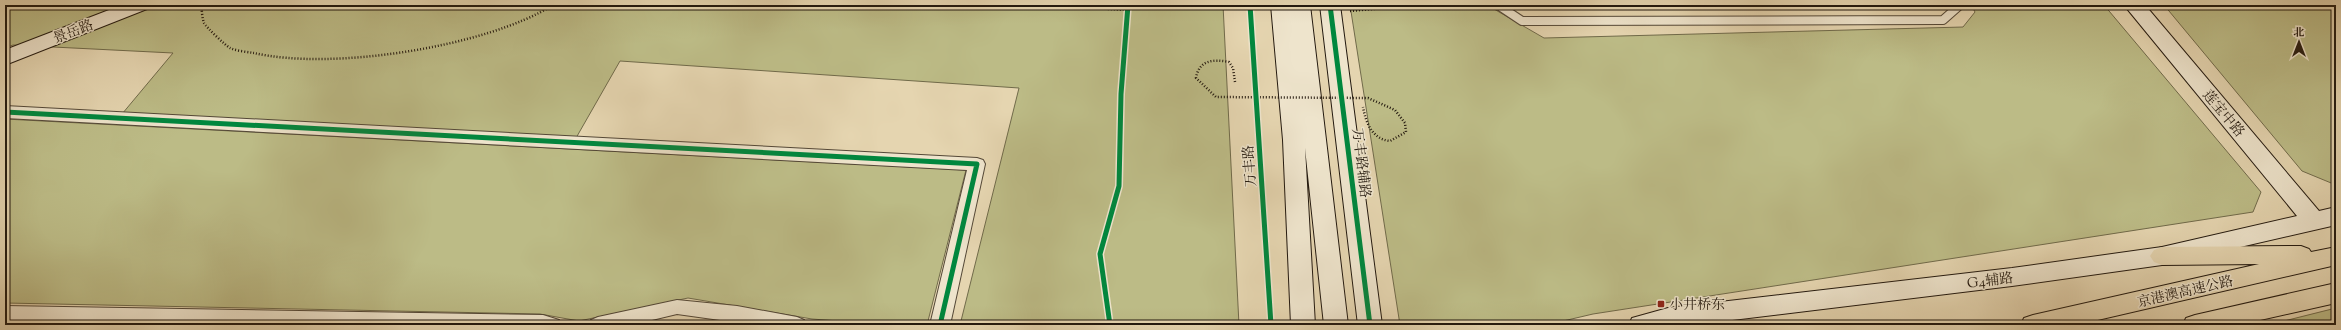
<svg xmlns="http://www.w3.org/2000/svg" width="2341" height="330" font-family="'Sorts Mill Goudy','Noto Serif SC',serif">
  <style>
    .green { fill: #bcbb86; stroke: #706a4a }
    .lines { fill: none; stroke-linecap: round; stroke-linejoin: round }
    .lane-casing { stroke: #544837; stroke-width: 10 }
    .street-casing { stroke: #544837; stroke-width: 2 }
    .secondary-casing { stroke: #23190f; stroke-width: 2 }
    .highway-casing { stroke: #23190f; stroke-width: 2 }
    .path { stroke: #23190f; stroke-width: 2.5; stroke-dasharray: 1 2; stroke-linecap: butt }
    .lane { stroke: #eee4cc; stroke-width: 8 }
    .street { fill: #eee4cc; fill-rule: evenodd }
    .secondary { fill: #eee4cc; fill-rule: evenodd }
    .highway { fill: #e5d5b0; fill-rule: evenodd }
    .path-bridge { stroke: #23190f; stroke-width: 2.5; stroke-dasharray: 1 2; stroke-linecap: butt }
    .cycleway-casing { stroke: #eee4cc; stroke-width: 8 }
    .cycleway { stroke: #00873e; stroke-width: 5 }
    .poi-dot { fill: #8f2418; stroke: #eee4cc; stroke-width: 1.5 }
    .labels { text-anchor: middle; stroke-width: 3; stroke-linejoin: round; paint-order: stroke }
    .street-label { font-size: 14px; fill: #23190f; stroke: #eee4cc }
    .poi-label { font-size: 14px; fill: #23190f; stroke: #eee4cc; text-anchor: start }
  </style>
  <rect width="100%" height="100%" fill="#e5d5b0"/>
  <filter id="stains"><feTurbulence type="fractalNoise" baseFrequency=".005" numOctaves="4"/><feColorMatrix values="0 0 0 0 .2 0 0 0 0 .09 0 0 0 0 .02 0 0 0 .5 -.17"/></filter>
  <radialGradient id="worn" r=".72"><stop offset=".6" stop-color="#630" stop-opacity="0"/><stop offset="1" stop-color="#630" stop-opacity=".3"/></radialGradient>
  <!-- green -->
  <path class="green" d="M 5,5 L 1223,5 L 1239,325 L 960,325 L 1019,88 L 620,61 L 576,138 L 122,114 L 173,53 L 13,45 L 5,48 Z
    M 1350,5 L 1487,5 L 1544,38 L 1963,27 L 1975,12 L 1971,5 L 2104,5 L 2261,192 L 2253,212 L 1593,314 L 1546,325 L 1400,325 Z
    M 2164,5 L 2336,5 L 2336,185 L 2302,171 Z
    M 5,119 L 966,170 L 927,325 L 892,325 L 812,319 L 688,298 L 579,321 L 540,314 L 5,303 Z
    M 2336,308 L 2336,325 L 2268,325 Z
    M 5,320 L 268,325 L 5,325 Z"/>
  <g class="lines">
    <!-- lane casing -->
    <g class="lane-casing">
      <path id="lane" d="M 1498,5 L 1522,21 L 1943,20 L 1960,5"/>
    </g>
    <!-- street casing -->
    <g class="street-casing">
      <path id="street" d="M 5,106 L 977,158 L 983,160 L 985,164 L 950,325 L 930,325 L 967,170 L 5,118 Z
        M 677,300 L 737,306 L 797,317 L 804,320 L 807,325 L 756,325 L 677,314 L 631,325 L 588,325 L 591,320 L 598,317 Z
        M 5,306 L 543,315 L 559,320 L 562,325 L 209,325 L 5,322 Z"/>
    </g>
    <!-- secondary casing -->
    <g class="secondary-casing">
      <path id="secondary" d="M 122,5 L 150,5 L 147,9 L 5,65 L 5,50 Z
        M 1271,5 L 1310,5 L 1348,325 L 1324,325 L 1305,148 L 1315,325 L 1291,325 L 1283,140 Z
        M 1320,5 L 1340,5 L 1382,325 L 1358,325 Z
        M 2124,5 L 2145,5 L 2319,211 L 2336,207 L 2336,225 L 2162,265 L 2012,286 L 1691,325 L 1629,325 L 1632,318 L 1668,308 L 2012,268 L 2162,247 L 2297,216 Z"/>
    </g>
    <!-- highway casing -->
    <g class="highway-casing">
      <path id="highway" d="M 2301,246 L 2309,249 L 2311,252 L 2336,247 L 2336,265 L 2076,325 L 2021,325 L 2024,318 L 2033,315 L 2259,264 L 2162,265 L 2154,262 L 2150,256 L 2154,250 L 2162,247 Z
        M 2336,283 L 2336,303 L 2238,325 L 2183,325 L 2186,318 L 2195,315 Z"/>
    </g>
    <!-- path -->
    <path class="path" d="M 201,5 C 202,10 202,18 204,23 C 206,27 226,46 230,48 C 237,51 247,52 254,53 C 331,71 486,47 553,5
      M 1036,5 L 1127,10
      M 1440,5 L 1486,5
      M 1350,11 L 1418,5"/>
    <!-- lane -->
    <use href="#lane" class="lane"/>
    <!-- street -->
    <use href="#street" class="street"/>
    <!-- secondary -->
    <use href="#secondary" class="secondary"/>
    <!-- highway -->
    <use href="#highway" class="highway"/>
    <!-- path-bridge -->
    <path class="path-bridge" d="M 1235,82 L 1233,68 L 1229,62 C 1213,59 1199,60 1196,78 L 1216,97 L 1368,98 L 1395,110 L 1405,123 L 1406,132 L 1390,141 C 1372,139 1366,123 1363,107"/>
    <!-- cycleway casing -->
    <g class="cycleway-casing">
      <path id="cycleway" d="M 1250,5 L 1271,325
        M 1330,5 L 1370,325
        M 5,112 L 977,164 L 940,325
        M 1110,325 L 1100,254 L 1119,186 L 1121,94 L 1128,5"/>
    </g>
    <!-- cycleway -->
    <use href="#cycleway" class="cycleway"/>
  </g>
  <!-- markers -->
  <rect class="poi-dot" x="1657" y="300" width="8" height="8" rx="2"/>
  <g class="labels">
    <!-- street labels -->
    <g class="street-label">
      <text transform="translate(73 31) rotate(-21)" y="5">景岳路</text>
      <text transform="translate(2224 113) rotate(50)" y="5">莲宝中路</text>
      <text transform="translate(1362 163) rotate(83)" y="5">万丰路辅路</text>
      <text transform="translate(1249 166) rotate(-94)" y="5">万丰路</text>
      <text transform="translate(1990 280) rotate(-7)" y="5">G4辅路</text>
      <text transform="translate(2185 291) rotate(-13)" y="5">京港澳高速公路</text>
    </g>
    <!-- poi labels -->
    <g class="poi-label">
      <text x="1669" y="309">小井桥东</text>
    </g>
  </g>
  <!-- margin -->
  <rect width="2341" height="330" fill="none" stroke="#e5d5b0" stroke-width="20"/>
  <rect x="6" y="6" width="2329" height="318" fill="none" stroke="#23190f" stroke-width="2"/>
  <rect x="10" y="10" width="2321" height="310" fill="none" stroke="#23190f"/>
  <!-- north arrow -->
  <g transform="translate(2299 42)" stroke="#eee4cc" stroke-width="3" paint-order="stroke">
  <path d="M0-3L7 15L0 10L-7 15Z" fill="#23190f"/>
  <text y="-6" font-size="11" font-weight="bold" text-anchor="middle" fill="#23190f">北</text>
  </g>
  <rect width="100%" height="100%" filter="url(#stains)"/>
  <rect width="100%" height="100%" fill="url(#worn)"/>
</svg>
